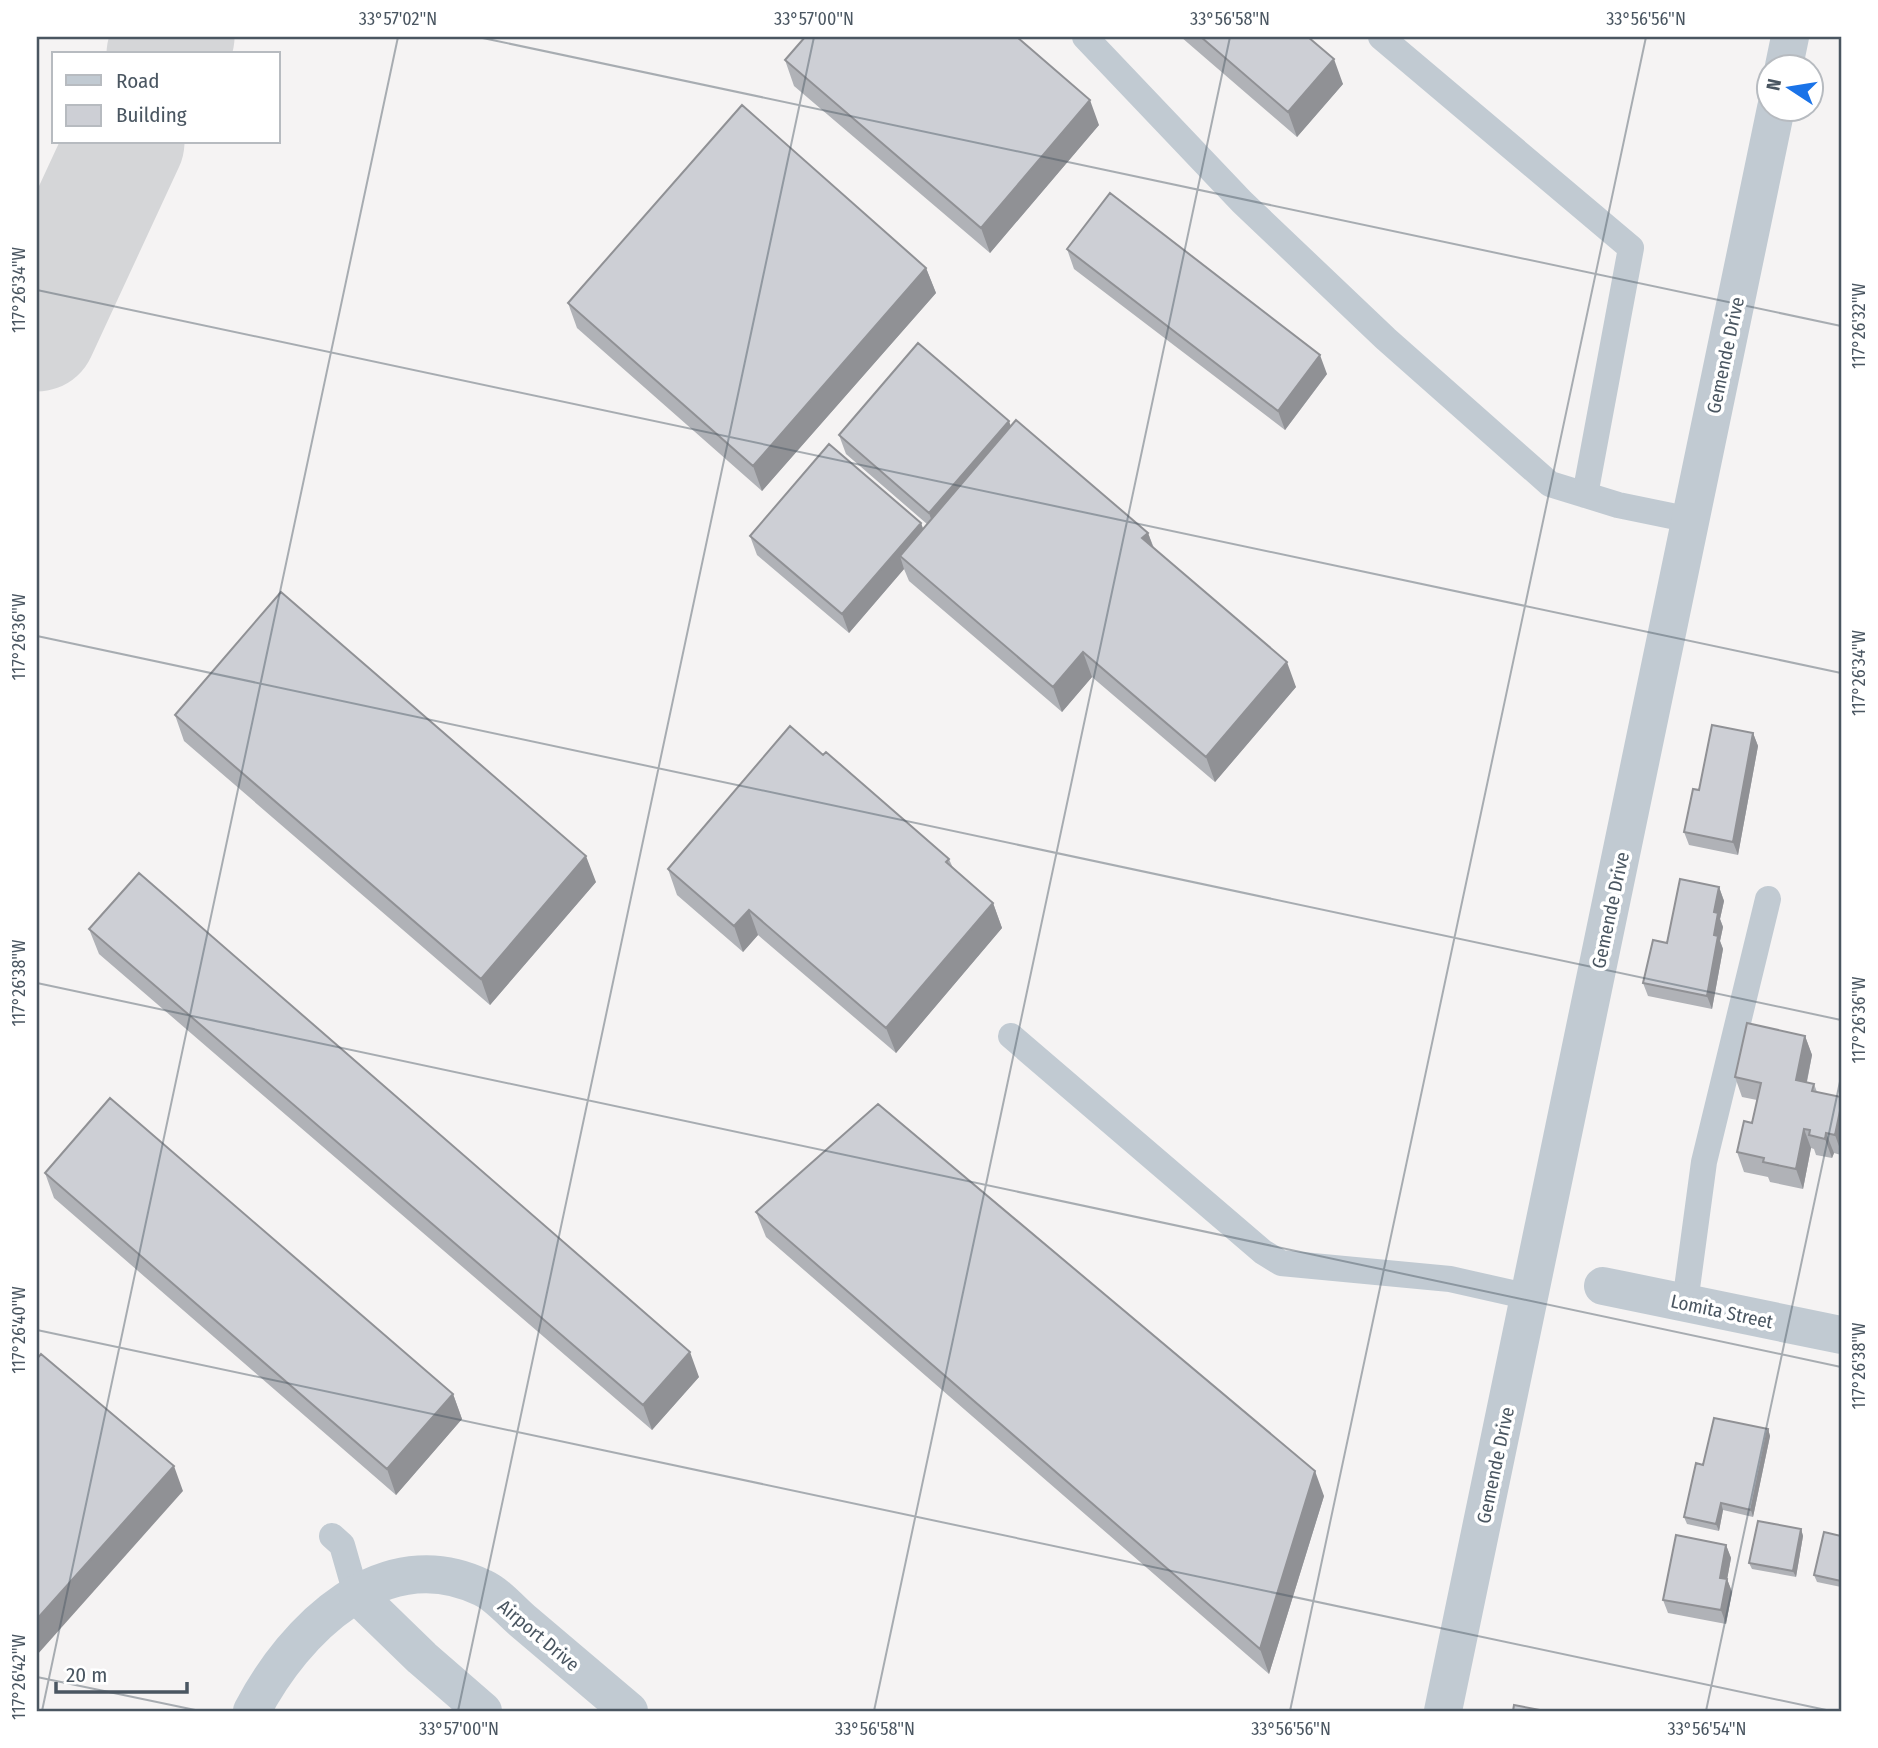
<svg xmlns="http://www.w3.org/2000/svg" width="1878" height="1748" font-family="'Fira Sans Condensed',sans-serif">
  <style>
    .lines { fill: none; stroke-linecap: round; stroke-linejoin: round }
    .taxiway { stroke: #d5d6d8; stroke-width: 119 }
    .service { stroke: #c1cad2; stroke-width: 26 }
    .minor { stroke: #c1cad2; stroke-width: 38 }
    .wall { fill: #b0b2b7 }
    .shaded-wall { fill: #909195 }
    .building { fill: #cdcfd5; stroke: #909195; stroke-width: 2 }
    .ticks { fill: none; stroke: #4a5661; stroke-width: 2; stroke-opacity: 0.45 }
    .labels { text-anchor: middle; stroke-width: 7; stroke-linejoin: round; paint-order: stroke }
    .street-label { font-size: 19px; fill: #4a5661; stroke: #fff }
    .neatline { fill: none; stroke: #4a5661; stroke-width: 2.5 }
    .ticks-label { font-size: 18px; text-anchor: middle; fill: #4a5661 }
  </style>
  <rect width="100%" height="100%" fill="#f5f3f3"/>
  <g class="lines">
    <!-- taxiway -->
    <path class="taxiway" d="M 166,54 L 175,37
      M 37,332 L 125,142"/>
    <!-- service -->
    <path class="service" d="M 1085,37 L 1242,202 L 1386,339 L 1550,484 L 1618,505 L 1691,520
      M 1381,37 L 1631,248 L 1585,495
      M 1011,1036 L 1263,1252 L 1281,1263 L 1450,1279 L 1530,1297
      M 1685,1303 L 1704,1162 L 1768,899
      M 332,1536 L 342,1545 L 356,1594"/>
    <!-- minor -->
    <path class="minor" d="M 1784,66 L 1790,37
      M 1603,1286 L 1841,1335
      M 356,1594 L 422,1658 L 483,1711
      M 252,1711 C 294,1630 384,1539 483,1588 C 498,1595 511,1611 524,1622 C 559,1652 594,1681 629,1711
      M 1443,1711 L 1776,108"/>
  </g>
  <!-- wall -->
  <path class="wall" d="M 1181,37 L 1308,37 L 1343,84 L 1297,137 Z
    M 785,60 L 1099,125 L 990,253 L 794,86 Z
    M 1067,249 L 1327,374 L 1285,430 L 1074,269 Z
    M 926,268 L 936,293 L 762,491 L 577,328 L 568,303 Z
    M 1011,426 L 1148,533 L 1154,548 L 1296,687 L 1215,782 L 1092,677 L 1062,712 L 909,581 L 904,569 L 849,633 L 757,555 L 750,536 L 921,523 L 923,529 L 927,524 L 846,454 L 839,435 Z
    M 175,715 L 596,882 L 490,1005 L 184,741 Z
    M 1753,733 L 1758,746 L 1738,855 L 1689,845 L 1684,832 L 1699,790 Z
    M 823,755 L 949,859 L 953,868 L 993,903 L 1002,928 L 896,1053 L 758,935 L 743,952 L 677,895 L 668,869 Z
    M 1719,887 L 1724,901 L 1720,919 L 1723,927 L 1720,941 L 1723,949 L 1712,1009 L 1648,996 L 1643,983 L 1667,943 Z
    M 89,929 L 699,1377 L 652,1430 L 99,954 Z
    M 1805,1036 L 1812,1055 L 1807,1082 L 1814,1084 L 1817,1092 L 1841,1097 L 1841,1155 L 1834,1153 L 1832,1158 L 1816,1155 L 1814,1149 L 1811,1148 L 1803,1189 L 1770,1182 L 1768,1177 L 1744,1172 L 1737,1152 L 1752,1123 L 1757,1100 L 1742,1097 L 1735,1077 Z
    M 45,1173 L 453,1394 L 462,1419 L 396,1495 L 54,1198 Z
    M 756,1212 L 1324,1496 L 1269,1674 L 766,1237 Z
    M 1768,1429 L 1770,1436 L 1753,1517 L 1723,1510 L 1719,1531 L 1687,1524 L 1684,1517 L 1703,1465 Z
    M 1801,1529 L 1803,1536 L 1796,1577 L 1752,1569 L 1749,1563 Z
    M 1841,1536 L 1841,1587 L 1817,1582 L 1814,1575 Z
    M 1726,1545 L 1731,1558 L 1727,1579 L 1732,1592 L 1726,1624 L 1668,1613 L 1663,1600 Z"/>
  <!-- shaded-wall -->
  <path class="shaded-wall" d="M 1334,59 L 1343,84 L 1297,137 L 1288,112 Z
    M 1090,100 L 1099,125 L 990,253 L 981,228 Z
    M 926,268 L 936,293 L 762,491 L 753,466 Z
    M 1320,355 L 1327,374 L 1285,430 L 1278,411 Z
    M 1009,421 L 1016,440 L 936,533 L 929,513 Z
    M 921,523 L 928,542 L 900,556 L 904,569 L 849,633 L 842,614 Z
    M 1148,533 L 1157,558 L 1142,538 Z
    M 1083,652 L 1092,677 L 1062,712 L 1053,687 Z
    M 1287,662 L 1296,687 L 1215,782 L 1206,757 Z
    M 1753,733 L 1758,746 L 1738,855 L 1733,842 Z
    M 586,856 L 596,882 L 490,1005 L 481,979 Z
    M 1719,887 L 1724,901 L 1720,919 L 1723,927 L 1720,941 L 1723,949 L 1712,1009 L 1707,996 L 1714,935 L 1714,912 Z
    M 993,903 L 1002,928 L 896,1053 L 886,1028 Z
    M 749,910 L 758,935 L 743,952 L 734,926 Z
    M 1805,1036 L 1812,1055 L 1803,1100 L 1796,1080 Z
    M 1841,1106 L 1841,1152 L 1835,1135 Z
    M 1804,1129 L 1811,1148 L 1803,1189 L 1796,1169 Z
    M 1826,1133 L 1834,1153 L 1832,1158 L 1825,1139 Z
    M 690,1352 L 699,1377 L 652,1430 L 643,1405 Z
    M 453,1394 L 462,1419 L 396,1495 L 387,1469 Z
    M 1768,1429 L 1770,1436 L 1753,1517 L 1751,1510 Z
    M 174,1466 L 183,1491 L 37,1655 L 37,1619 Z
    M 1315,1471 L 1324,1496 L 1269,1674 L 1260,1649 Z
    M 1721,1503 L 1723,1510 L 1719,1531 L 1716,1524 Z
    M 1801,1529 L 1803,1536 L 1796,1577 L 1793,1571 Z
    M 1726,1545 L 1731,1558 L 1725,1591 L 1720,1578 Z
    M 1727,1579 L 1732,1592 L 1726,1624 L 1721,1610 Z"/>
  <!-- building -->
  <path class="building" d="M 805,37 L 1017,37 L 1090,100 L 981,228 L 785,60 Z
    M 1201,37 L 1308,37 L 1334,59 L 1288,112 Z
    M 742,105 L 926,268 L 753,466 L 568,303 Z
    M 1110,193 L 1320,355 L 1278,411 L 1067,249 Z
    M 918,343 L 1009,421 L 929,513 L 839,435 Z
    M 1016,420 L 1148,533 L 1142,538 L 1287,662 L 1206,757 L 1083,652 L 1053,687 L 900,556 Z
    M 829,444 L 921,523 L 842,614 L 750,536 Z
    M 281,592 L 586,856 L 481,979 L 175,715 Z
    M 1712,725 L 1753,733 L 1733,842 L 1684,832 L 1693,789 L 1699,790 Z
    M 790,726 L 823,755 L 826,752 L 949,859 L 946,862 L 993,903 L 886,1028 L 749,910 L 734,926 L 668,869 Z
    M 139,873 L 690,1352 L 643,1405 L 89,929 Z
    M 1680,879 L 1719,887 L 1714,912 L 1718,913 L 1714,935 L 1718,936 L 1707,996 L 1643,983 L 1653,940 L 1667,943 Z
    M 1747,1023 L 1805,1036 L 1796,1080 L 1814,1084 L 1812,1091 L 1841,1097 L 1841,1106 L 1835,1135 L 1826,1133 L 1825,1139 L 1809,1135 L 1810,1130 L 1804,1129 L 1796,1169 L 1763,1162 L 1764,1158 L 1737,1152 L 1744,1121 L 1752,1123 L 1761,1083 L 1735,1077 Z
    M 110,1098 L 453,1394 L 387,1469 L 45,1173 Z
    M 878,1104 L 1315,1471 L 1260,1649 L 756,1212 Z
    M 41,1354 L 174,1466 L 37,1619 L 37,1359 Z
    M 1714,1418 L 1768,1429 L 1751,1510 L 1721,1503 L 1716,1524 L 1684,1517 L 1696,1463 L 1703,1465 Z
    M 1758,1521 L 1801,1529 L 1793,1571 L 1749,1563 Z
    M 1824,1532 L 1841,1536 L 1841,1581 L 1814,1575 Z
    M 1676,1535 L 1726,1545 L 1720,1578 L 1727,1579 L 1721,1610 L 1663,1600 Z
    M 1514,1705 L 1545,1711 L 1513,1711 Z"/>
  <!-- ticks -->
  <path class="ticks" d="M 478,37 L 1841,326M 37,290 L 1841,673M 37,636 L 1841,1020M 37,983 L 1841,1367M 37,1330 L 1831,1711M 37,1677 L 200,1711M 42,1711 L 398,37M 458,1711 L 814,37M 874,1711 L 1230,37M 1290,1711 L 1646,37M 1706,1711 L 1841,1077"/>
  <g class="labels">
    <!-- street labels -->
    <g class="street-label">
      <text transform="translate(1725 355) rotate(-78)" y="7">Gemende Drive</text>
      <text transform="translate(1610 910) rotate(-78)" y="7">Gemende Drive</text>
      <text transform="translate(1722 1311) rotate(12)" y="7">Lomita Street</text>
      <text transform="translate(1495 1465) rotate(-78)" y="7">Gemende Drive</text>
      <text transform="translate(539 1635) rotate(40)" y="7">Airport Drive</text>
    </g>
  </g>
  <!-- border -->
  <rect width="1878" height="1748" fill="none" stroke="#ffffff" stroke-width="77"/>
  <!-- legend -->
  <rect x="52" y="52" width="228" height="91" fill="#ffffff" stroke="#b7bbc0" stroke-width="2"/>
  <rect x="66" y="75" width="35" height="10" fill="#c1cad2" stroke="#b7bbc0" stroke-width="2"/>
  <text x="116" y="88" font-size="21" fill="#4a5661">Road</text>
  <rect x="66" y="105" width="35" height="21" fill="#cdcfd5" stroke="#b7bbc0" stroke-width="2"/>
  <text x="116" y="122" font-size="21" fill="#4a5661">Building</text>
  <!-- north arrow -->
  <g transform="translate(1790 88) rotate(282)"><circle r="33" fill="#ffffff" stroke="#b7bbc0" stroke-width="2"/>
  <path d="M0-5L12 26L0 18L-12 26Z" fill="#1a73e8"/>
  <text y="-10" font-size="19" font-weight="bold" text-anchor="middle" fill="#4a5661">N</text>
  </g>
  <!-- scale -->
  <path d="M56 1682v10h131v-10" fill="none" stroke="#4a5661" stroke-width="3.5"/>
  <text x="66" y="1682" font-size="21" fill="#4a5661" stroke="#ffffff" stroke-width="5" paint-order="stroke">20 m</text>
  <rect x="38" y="38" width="1802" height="1672" class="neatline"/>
  <g class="ticks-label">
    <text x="398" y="25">33°57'02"N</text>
    <text x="814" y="25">33°57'00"N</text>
    <text x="1230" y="25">33°56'58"N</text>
    <text x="1646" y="25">33°56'56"N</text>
    <text transform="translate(19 290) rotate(-90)" y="6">117°26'34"W</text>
    <text transform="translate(1859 326) rotate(-90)" y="6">117°26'32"W</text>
    <text transform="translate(19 637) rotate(-90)" y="6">117°26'36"W</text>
    <text transform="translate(1859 673) rotate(-90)" y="6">117°26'34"W</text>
    <text transform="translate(19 983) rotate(-90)" y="6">117°26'38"W</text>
    <text transform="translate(1859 1020) rotate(-90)" y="6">117°26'36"W</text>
    <text transform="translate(19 1330) rotate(-90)" y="6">117°26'40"W</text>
    <text transform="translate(1859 1366) rotate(-90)" y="6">117°26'38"W</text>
    <text transform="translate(19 1677) rotate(-90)" y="6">117°26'42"W</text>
    <text x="459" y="1735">33°57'00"N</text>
    <text x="875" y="1735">33°56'58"N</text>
    <text x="1291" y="1735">33°56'56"N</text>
    <text x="1707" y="1735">33°56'54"N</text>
  </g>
</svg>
